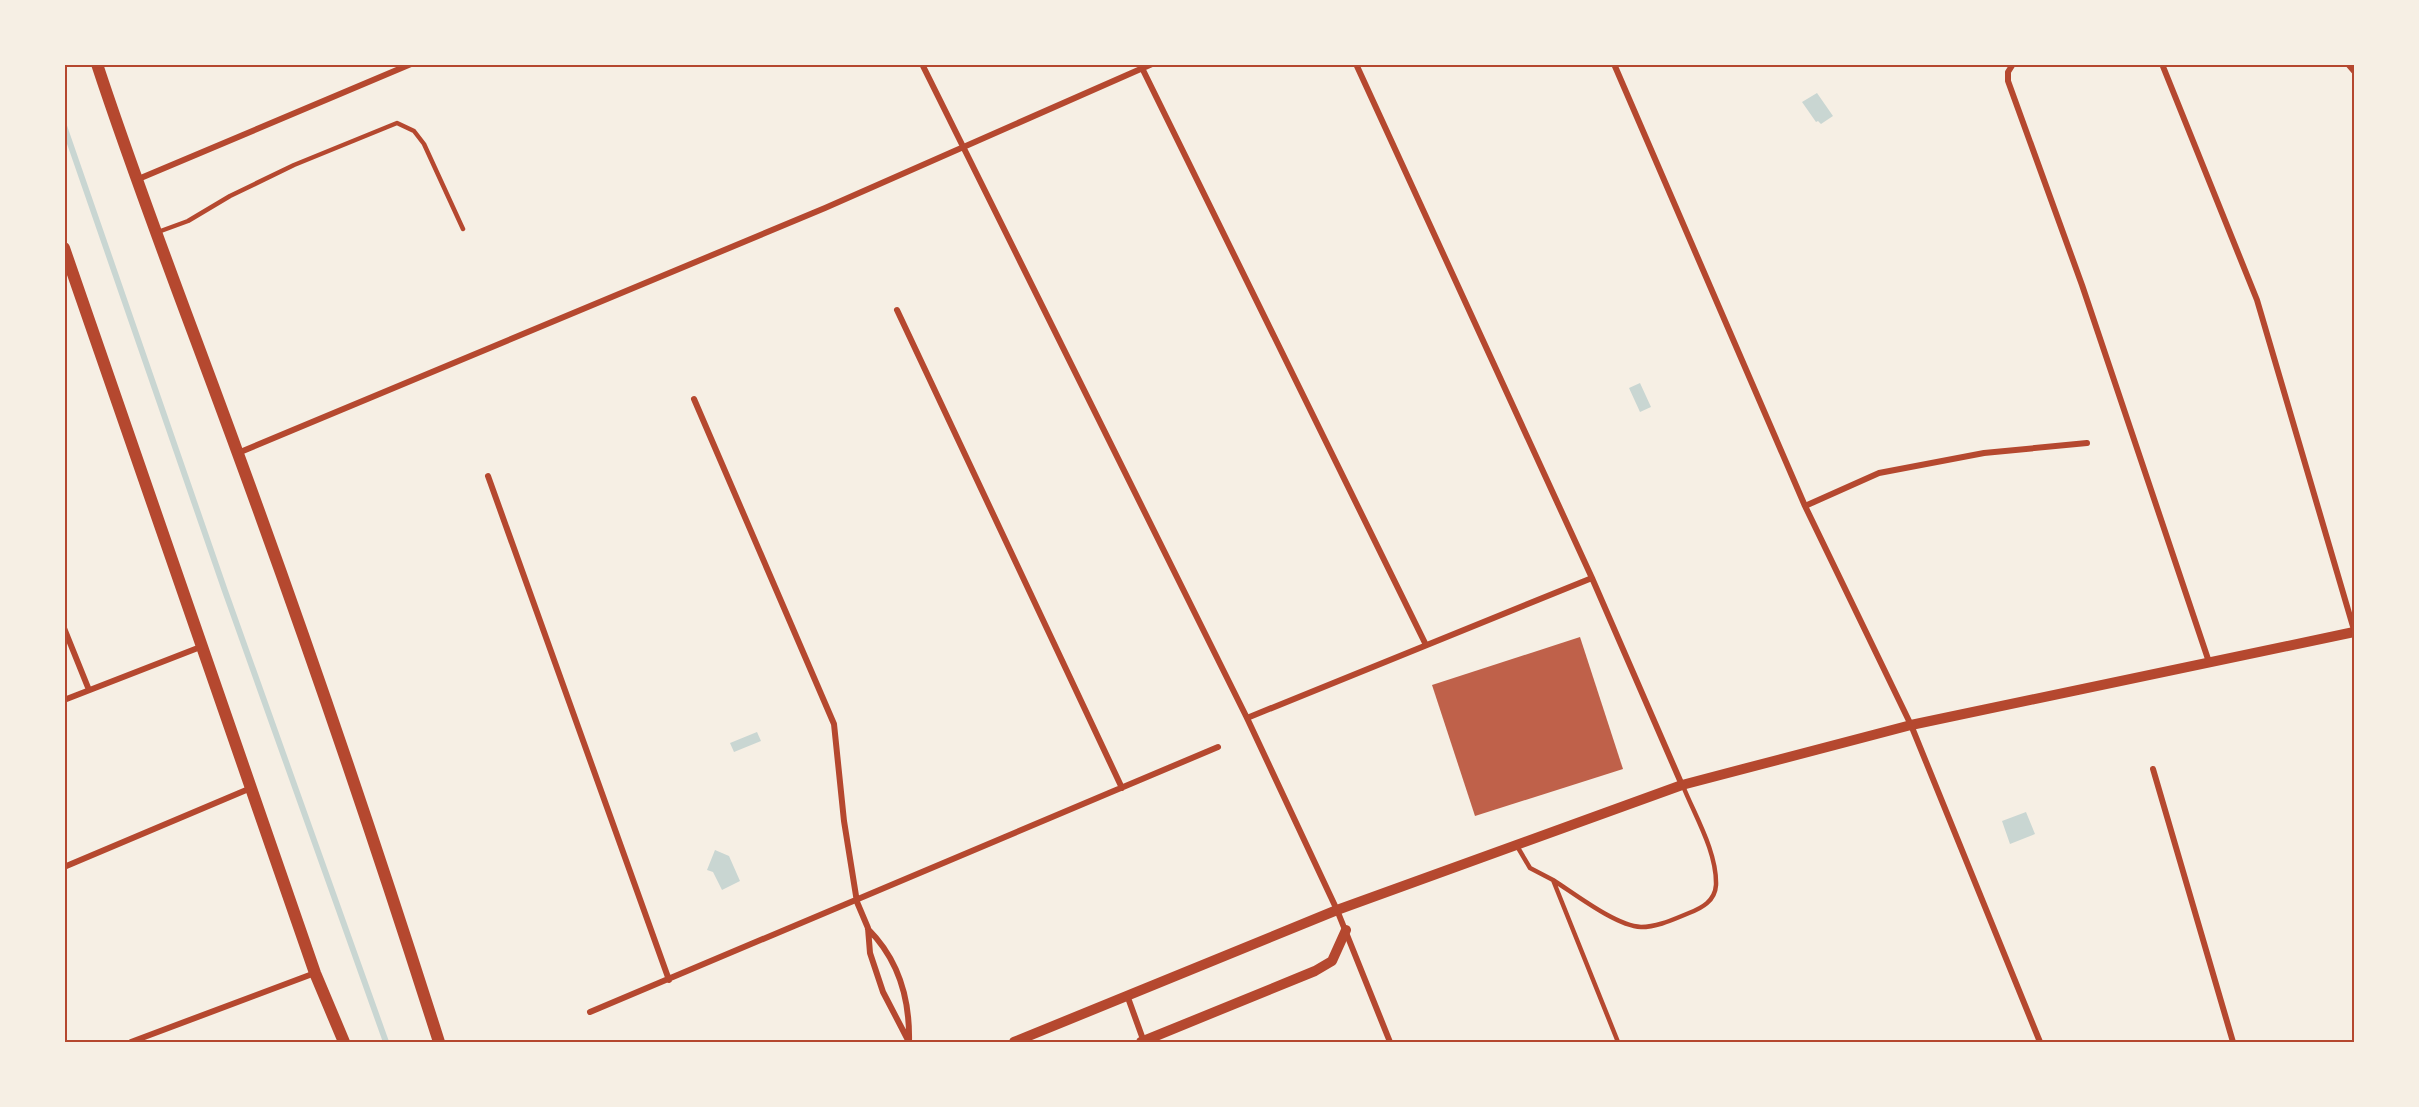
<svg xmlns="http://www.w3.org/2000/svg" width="2419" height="1107" font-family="Helvetica,sans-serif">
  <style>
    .water { fill: #c9d6d2 }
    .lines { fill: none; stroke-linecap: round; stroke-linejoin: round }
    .stream { stroke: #c9d6d2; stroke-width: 6 }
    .building { fill: #bf614a }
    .service { stroke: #b5482f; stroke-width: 4.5 }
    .minor { stroke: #b5482f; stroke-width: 6 }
    .tertiary { stroke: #b5482f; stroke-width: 10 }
    .secondary { stroke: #b5482f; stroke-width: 12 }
    .neatline { fill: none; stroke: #b5482f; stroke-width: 2 }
  </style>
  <rect width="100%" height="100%" fill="#f6efe4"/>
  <!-- water -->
  <path class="water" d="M 1817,93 L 1833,116 L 1821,124 L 1818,121 L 1816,122 L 1802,102 Z
    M 1640,383 L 1651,407 L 1640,412 L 1629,388 Z
    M 757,732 L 761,741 L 734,752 L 730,743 Z
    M 2026,812 L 2035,834 L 2010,844 L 2002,821 Z
    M 715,850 L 729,856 L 740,881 L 722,890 L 713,872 L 707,870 Z"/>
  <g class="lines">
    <!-- stream -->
    <path class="stream" d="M 64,126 L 225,591 L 386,1042"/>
  </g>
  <!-- building -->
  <path class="building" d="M 1580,637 L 1623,769 L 1475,816 L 1432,685 Z"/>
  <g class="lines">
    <!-- service -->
    <path class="service" d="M 158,232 L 188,221 L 230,196 L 294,165 L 397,123 L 414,131 L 424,144 L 463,229
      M 1517,846 L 1530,868 L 1553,880 L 1618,1042
      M 1553,880 C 1575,894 1616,926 1641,927 C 1658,927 1674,919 1689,913 C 1702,908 1715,901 1716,885 C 1717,852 1695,816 1683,786"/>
    <!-- minor -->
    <path class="minor" d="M 922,64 L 1247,718 L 1337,910 L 1390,1042
      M 1356,64 L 1592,578 L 1682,785
      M 1614,64 L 1805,506 L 1911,725 L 2040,1042
      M 2013,64 L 2008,72 L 2008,81 L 2082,285 L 2209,662
      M 2162,64 L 2257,300 L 2354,630
      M 2348,64 L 2354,71
      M 1143,70 L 1426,645
      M 136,180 L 411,64
      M 897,310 L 1122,788
      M 694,399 L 834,724 L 844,821 L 857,902 L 868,928 L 870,953 L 883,992 L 909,1042
      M 238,453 L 825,208 L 1152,64
      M 488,476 L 669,980
      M 1805,506 L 1879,473 L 1984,453 L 2087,443
      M 64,628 L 89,690
      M 64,700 L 203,646
      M 1247,718 L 1592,578
      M 2153,769 L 2233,1042
      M 64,867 L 251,788
      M 868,929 C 899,960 910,999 909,1042
      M 1127,995 L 1144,1042
      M 590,1012 L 1218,747
      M 131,1042 L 315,973"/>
    <!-- tertiary -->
    <path class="tertiary" d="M 1014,1042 L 1337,910 L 1682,785 L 1911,725 L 2354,632
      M 1141,1042 L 1315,971 L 1332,961 L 1346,930"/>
    <!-- secondary -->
    <path class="secondary" d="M 97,64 C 140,195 190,322 237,451 C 309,647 376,844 439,1042
      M 64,248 L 315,973 L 344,1042"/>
  </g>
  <!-- border -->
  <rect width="2419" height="1107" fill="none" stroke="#f6efe4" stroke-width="132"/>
  <rect x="66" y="66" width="2287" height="975" class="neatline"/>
</svg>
